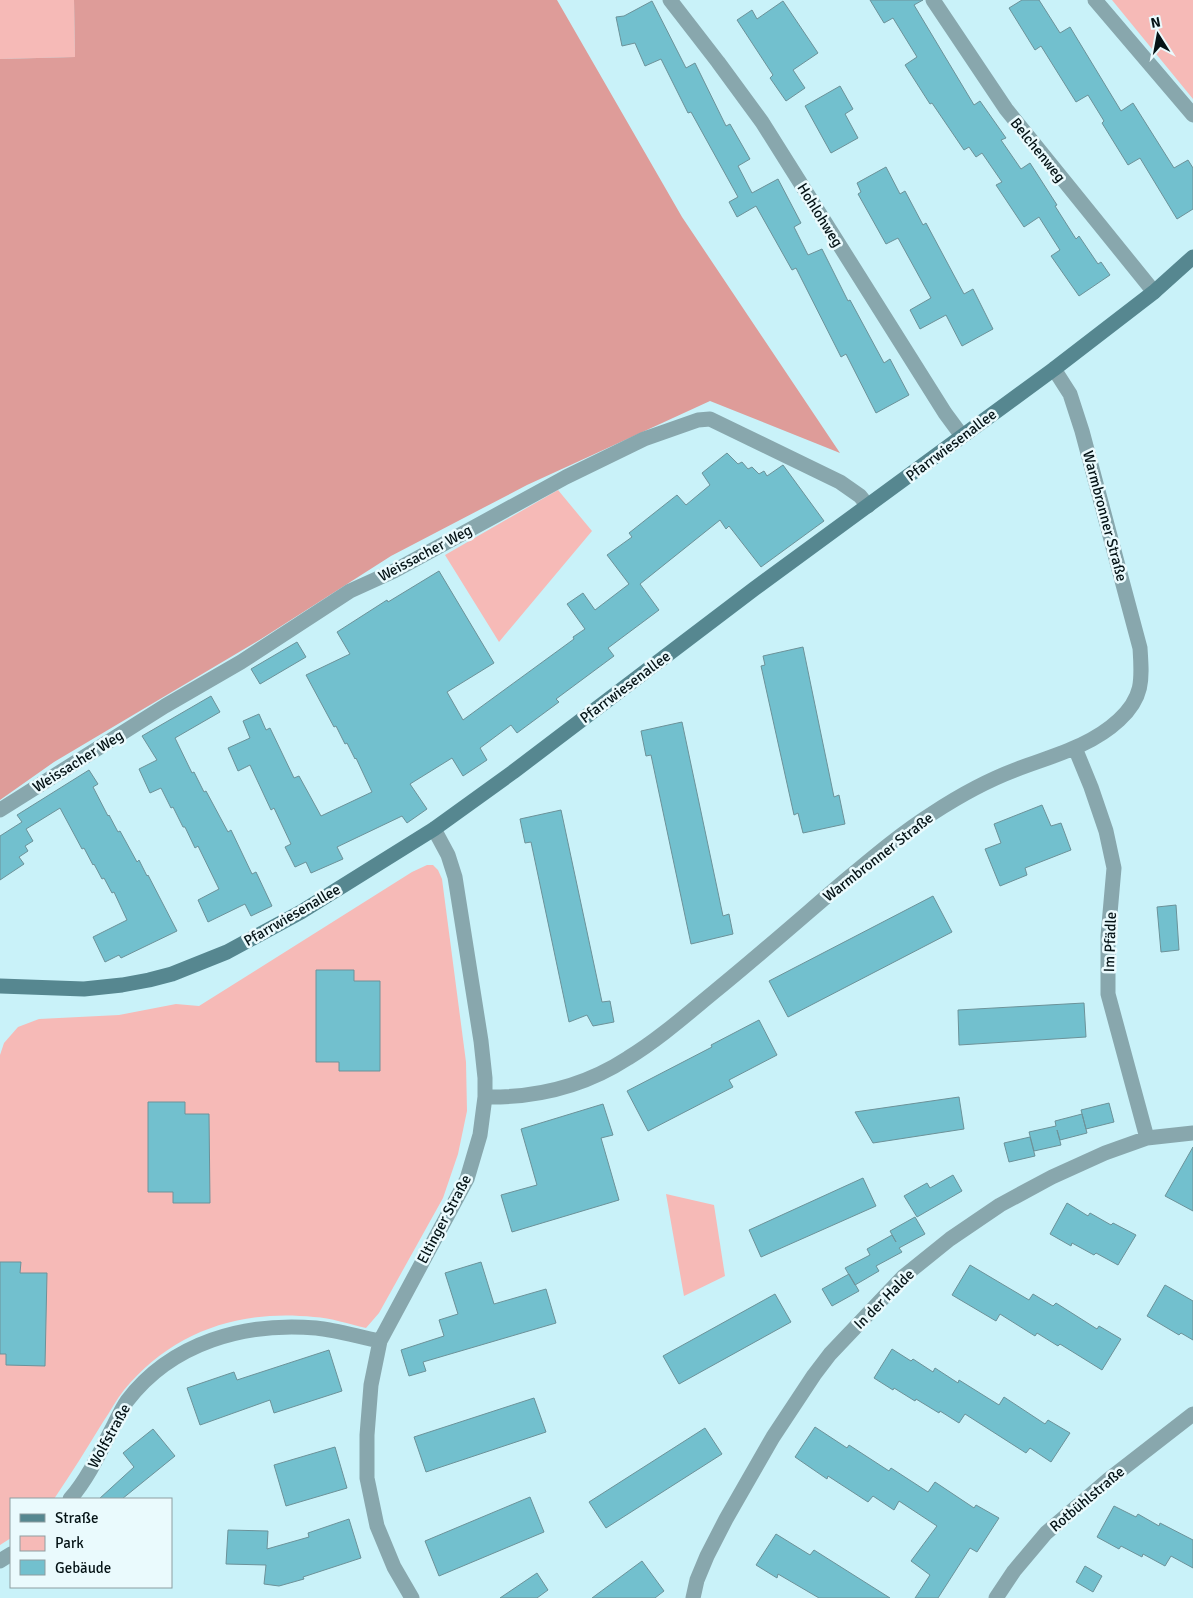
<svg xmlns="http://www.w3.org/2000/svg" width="1193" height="1598" font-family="Signika,sans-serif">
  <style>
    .green { fill: #f6bab7 }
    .forest { fill: #de9c99 }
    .building { fill: #72c0ce; stroke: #6c9299 }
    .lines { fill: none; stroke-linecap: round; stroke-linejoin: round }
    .street { stroke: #88a7ad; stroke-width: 15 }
    .secondary { stroke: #568790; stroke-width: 15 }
    .labels { text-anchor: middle; stroke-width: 5; stroke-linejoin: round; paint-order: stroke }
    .street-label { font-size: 15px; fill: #051316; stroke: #eafafd }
  </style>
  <rect width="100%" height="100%" fill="#c9f2f9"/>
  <!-- green -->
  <path class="green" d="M 0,0 L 74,0 L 75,57 L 0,59 Z
    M 1112,0 L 1193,0 L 1193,99 Z
    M 558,490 L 592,531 L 499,642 L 445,555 Z
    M 427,865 L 433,865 L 438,870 L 442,879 L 466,1062 L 467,1111 L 458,1154 L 443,1198 L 379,1313 L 366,1328 C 349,1324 331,1318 314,1317 C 239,1309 172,1332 124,1390 C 116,1400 110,1412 103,1422 C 87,1448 71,1474 54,1499 L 11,1499 L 11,1538 L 0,1545 L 0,1055 L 4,1043 L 18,1027 L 39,1019 L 119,1015 L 176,1004 L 199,1006 L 412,872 Z
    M 666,1194 L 714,1205 L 725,1276 L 684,1296 Z"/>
  <!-- forest -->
  <path class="forest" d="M 74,0 L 557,0 L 682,217 L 840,453 L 710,401 L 527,485 L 391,556 L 261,639 L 54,762 L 0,800 L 0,59 L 75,57 Z"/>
  <!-- building -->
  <path class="building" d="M 870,0 L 923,0 L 914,5 L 974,105 L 980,101 L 1006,138 L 1001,140 L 1021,169 L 1030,163 L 1057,205 L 1055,206 L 1076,239 L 1079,236 L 1098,264 L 1101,262 L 1110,275 L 1079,296 L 1051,256 L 1060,250 L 1039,217 L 1024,227 L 996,185 L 1002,182 L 982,153 L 976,157 L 969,147 L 964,150 L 932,103 L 930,104 L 905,65 L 917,57 L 893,18 L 884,23 Z
    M 1022,0 L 1039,0 L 1060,33 L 1070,27 L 1121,111 L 1133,103 L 1174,168 L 1188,160 L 1193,168 L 1193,209 L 1177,219 L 1140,158 L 1128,165 L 1102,123 L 1104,121 L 1088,95 L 1076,102 L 1041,46 L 1035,50 L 1009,8 Z
    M 652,1 L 686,68 L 695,63 L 726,126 L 730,124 L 750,159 L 738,166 L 752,193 L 778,179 L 801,223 L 794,227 L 808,255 L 822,249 L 848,301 L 850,300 L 884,363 L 890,359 L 909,395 L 876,413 L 846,354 L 841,357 L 796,268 L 792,270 L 756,206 L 737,217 L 729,202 L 738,197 L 691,112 L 688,113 L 661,59 L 645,66 L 635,43 L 622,46 L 616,17 L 624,16 Z
    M 783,1 L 818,53 L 793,70 L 805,88 L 786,101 L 770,78 L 773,75 L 737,20 L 752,10 L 757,19 Z
    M 840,86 L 853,109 L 845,114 L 858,138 L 831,153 L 805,106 Z
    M 886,167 L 900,194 L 905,191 L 923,225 L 926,223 L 964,294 L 973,289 L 993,329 L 962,346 L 946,315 L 920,329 L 910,310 L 931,298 L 898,238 L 886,244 L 858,194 L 861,192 L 857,183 Z
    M 727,453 L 738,464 L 742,462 L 748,469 L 752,467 L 759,474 L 764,471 L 767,476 L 783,465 L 824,521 L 761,567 L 729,526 L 726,529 L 720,520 L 640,584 L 659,610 L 608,648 L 614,656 L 556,699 L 559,702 L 517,733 L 511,725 L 480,748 L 487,760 L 463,776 L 452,758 L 410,784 L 427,809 L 407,823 L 402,816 L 337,847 L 343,859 L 311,873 L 306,862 L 295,867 L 285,847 L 291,844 L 274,808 L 271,810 L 250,765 L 238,771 L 228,748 L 250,738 L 243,721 L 259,714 L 266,730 L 270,728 L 294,778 L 299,776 L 321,816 L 372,792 L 356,758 L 355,759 L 347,743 L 345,744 L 336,726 L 334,727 L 306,675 L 350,654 L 337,632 L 387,600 L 388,602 L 439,571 L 494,663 L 447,692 L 463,720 L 574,639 L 573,637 L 585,629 L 567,604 L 583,593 L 595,610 L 629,584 L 607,555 L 632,537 L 629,533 L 677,495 L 686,505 L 710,485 L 702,473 Z
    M 297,642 L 306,657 L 260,684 L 251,669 Z
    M 803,647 L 834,797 L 839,795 L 845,824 L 803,833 L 798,813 L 794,815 L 761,666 L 765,665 L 763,656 Z
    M 211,696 L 220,712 L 175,738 L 192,773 L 194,772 L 204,792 L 206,791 L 228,832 L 231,830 L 252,874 L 256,872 L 272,906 L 251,916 L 245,904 L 208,922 L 198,900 L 219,889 L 198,846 L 195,848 L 185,827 L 183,827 L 173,807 L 171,808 L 161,788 L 150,793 L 139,769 L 157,760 L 142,736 Z
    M 682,722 L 723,916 L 729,914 L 733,934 L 691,944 L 651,755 L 646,756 L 641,731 Z
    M 89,770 L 98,784 L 93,787 L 108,816 L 109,815 L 118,832 L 120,831 L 137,862 L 139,860 L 147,876 L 148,875 L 177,931 L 121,958 L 119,955 L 105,962 L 93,937 L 127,920 L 114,892 L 112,893 L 104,878 L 102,879 L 94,864 L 93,865 L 84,848 L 82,849 L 60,808 L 26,829 L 33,841 L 25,846 L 28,851 L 19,857 L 24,864 L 0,880 L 0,836 L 22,822 L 17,815 Z
    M 1042,805 L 1051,826 L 1061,823 L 1071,850 L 1025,868 L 1027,875 L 1000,886 L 985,849 L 1001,843 L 994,824 Z
    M 561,810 L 602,1002 L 610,1001 L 614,1022 L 593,1026 L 587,1015 L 569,1022 L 531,842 L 525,843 L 520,819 Z
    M 933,896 L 952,932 L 788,1017 L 769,981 Z
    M 1176,905 L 1179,950 L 1161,952 L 1157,907 Z
    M 316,970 L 354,970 L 354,981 L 380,981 L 380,1071 L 339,1071 L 339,1062 L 316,1062 Z
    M 1084,1003 L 1086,1037 L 959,1045 L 958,1010 Z
    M 759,1020 L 777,1055 L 729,1080 L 733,1087 L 648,1131 L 627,1091 L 712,1047 L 711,1045 Z
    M 959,1097 L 964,1129 L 873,1143 L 855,1112 Z
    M 148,1102 L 185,1102 L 185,1114 L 209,1114 L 210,1203 L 173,1203 L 173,1192 L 148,1192 Z
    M 1109,1103 L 1114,1122 L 1086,1129 L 1081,1110 Z
    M 603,1104 L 613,1135 L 601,1138 L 619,1200 L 512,1232 L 501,1195 L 537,1185 L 521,1129 Z
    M 1082,1114 L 1087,1133 L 1060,1140 L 1057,1130 L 1061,1145 L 1034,1151 L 1029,1132 L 1056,1126 L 1055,1121 Z
    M 1030,1137 L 1035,1156 L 1009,1162 L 1004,1143 Z
    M 1193,1147 L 1193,1211 L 1165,1196 Z
    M 953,1175 L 962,1191 L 917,1217 L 904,1196 L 927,1183 L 930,1188 Z
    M 863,1178 L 876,1206 L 761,1257 L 749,1230 Z
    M 1067,1203 L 1088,1216 L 1090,1213 L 1111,1225 L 1113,1223 L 1136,1235 L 1118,1265 L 1096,1253 L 1094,1255 L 1072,1243 L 1071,1246 L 1050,1234 Z
    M 915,1217 L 925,1234 L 899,1248 L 902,1252 L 876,1266 L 879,1271 L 855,1285 L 845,1268 L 870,1255 L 867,1249 L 892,1235 L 896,1242 L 890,1231 Z
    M 0,1262 L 21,1262 L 20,1273 L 47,1273 L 45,1366 L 6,1365 L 6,1354 L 0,1354 Z
    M 481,1262 L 494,1304 L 546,1289 L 556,1323 L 423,1362 L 426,1371 L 409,1376 L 401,1350 L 444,1336 L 439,1320 L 458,1314 L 445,1273 Z
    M 970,1265 L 1029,1300 L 1033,1294 L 1053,1306 L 1056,1303 L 1097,1329 L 1099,1326 L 1121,1339 L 1102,1370 L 1060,1344 L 1058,1346 L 1037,1333 L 1035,1336 L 1000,1314 L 996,1321 L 952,1295 Z
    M 849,1274 L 859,1291 L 832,1306 L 822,1289 Z
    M 1165,1285 L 1193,1301 L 1193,1340 L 1181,1333 L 1179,1335 L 1147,1316 Z
    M 775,1294 L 791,1322 L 679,1384 L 663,1356 Z
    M 892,1349 L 911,1361 L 913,1359 L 933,1372 L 935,1368 L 958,1383 L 959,1380 L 999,1405 L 1004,1397 L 1045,1424 L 1048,1420 L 1070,1433 L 1051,1462 L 1030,1448 L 1026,1453 L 965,1414 L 959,1423 L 940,1411 L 939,1413 L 916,1399 L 915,1401 L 894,1388 L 893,1390 L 874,1378 Z
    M 329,1350 L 342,1391 L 274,1413 L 270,1400 L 200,1425 L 187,1388 L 234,1372 L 237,1380 Z
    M 534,1398 L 546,1432 L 426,1472 L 414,1437 Z
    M 815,1427 L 847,1448 L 849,1445 L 889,1471 L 891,1468 L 928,1492 L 935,1482 L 974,1508 L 976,1505 L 999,1518 L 977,1552 L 970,1548 L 938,1598 L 915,1598 L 930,1575 L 911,1561 L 937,1526 L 899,1501 L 894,1510 L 873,1496 L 868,1502 L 828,1476 L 827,1479 L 795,1457 Z
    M 705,1428 L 722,1454 L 606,1528 L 589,1502 Z
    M 153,1429 L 175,1456 L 122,1499 L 99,1499 L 134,1467 L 123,1453 Z
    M 335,1447 L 347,1488 L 286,1506 L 274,1465 Z
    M 530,1497 L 544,1532 L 439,1576 L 425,1541 Z
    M 1114,1506 L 1136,1517 L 1138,1514 L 1159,1526 L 1160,1523 L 1193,1540 L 1193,1568 L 1171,1556 L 1165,1566 L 1143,1554 L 1142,1557 L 1121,1546 L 1119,1549 L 1097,1537 Z
    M 349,1519 L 361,1558 L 303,1577 L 304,1579 L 279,1586 L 264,1584 L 266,1565 L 226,1564 L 228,1530 L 268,1531 L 267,1549 L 309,1537 L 308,1533 Z
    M 776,1534 L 810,1555 L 814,1550 L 890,1598 L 819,1598 L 778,1574 L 777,1578 L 756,1565 Z
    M 642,1561 L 664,1591 L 655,1598 L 592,1598 Z
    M 1085,1566 L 1102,1576 L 1093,1592 L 1076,1582 Z
    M 537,1573 L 548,1590 L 537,1598 L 500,1598 Z"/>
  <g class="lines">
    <!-- street -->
    <path class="street" d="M 670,0 L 718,62 L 762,122 L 945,413 L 962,436
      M 933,0 L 1006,109 L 1154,292
      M 1095,0 L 1193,115
      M 1075,748 L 1091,787 L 1106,831 L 1114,868 L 1108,936 L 1108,994 L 1147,1138
      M 0,810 L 165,706 L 241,662 L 350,591 L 394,571 L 566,477 L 644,439 L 698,420 L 710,419 L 840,482 L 860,496 L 868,506
      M 485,1097 C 536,1098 585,1086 628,1058 C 659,1039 686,1015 714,992 C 757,957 799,920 841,884 C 871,859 900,834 933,813 C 959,796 986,781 1015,770 C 1051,756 1090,747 1119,720 C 1144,697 1142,679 1140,648 L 1082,431 L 1070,394 L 1054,369
      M 70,1499 C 89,1477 101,1450 114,1425 C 118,1417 122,1408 127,1401 C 172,1342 245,1322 316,1328 C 337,1330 359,1337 380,1341
      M 0,1561 L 11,1554
      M 412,1598 L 394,1567 L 377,1526 L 367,1478 L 367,1435 L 371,1385 L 380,1341 L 467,1179 L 480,1135 L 485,1097 L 485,1078 L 481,1041 L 455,877 L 448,855 L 434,829
      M 693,1598 L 697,1580 L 707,1556 L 726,1519 L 773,1437 L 814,1375 L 830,1354 L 904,1276 L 950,1239 L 1000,1205 L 1052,1177 L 1105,1153 L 1147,1138 L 1193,1133
      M 996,1598 L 1014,1571 L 1046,1533 L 1108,1480 L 1193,1414"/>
    <!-- secondary -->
    <path class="secondary" d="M 0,986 L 84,989 L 122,985 L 149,980 L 172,974 L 227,952 L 301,912 L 434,829 L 513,772 L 754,589 L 1054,369 L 1154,292 L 1193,257"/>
  </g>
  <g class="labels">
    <!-- street labels -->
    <g class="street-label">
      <text transform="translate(1038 150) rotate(51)" y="5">Belchenweg</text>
      <text transform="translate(820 215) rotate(58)" y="5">Hohlohweg</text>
      <text transform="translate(951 445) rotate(-37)" y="5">Pfarrwiesenallee</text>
      <text transform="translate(1105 516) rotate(75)" y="5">Warmbronner Straße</text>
      <text transform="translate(425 553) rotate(-28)" y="5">Weissacher Weg</text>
      <text transform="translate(625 687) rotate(-37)" y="5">Pfarrwiesenallee</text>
      <text transform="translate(78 761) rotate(-32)" y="5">Weissacher Weg</text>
      <text transform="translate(878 857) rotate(-38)" y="5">Warmbronner Straße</text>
      <text transform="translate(292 915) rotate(-30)" y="5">Pfarrwiesenallee</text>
      <text transform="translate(1110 942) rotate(-88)" y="5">Im Pfädle</text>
      <text transform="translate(444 1219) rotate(-62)" y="5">Eltinger Straße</text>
      <text transform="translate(884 1299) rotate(-45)" y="5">In der Halde</text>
      <text transform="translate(109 1436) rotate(-61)" y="5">Wolfstraße</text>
      <text transform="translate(1087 1499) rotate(-40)" y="5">Rotbühlstraße</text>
    </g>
  </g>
  <!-- legend -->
  <rect x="10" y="1498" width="162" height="90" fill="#eafafd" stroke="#8e9ea1"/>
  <rect x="20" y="1514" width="25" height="8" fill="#568790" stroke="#8e9ea1"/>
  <text x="55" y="1523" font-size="15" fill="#051316">Straße</text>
  <rect x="20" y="1536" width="25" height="15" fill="#f6bab7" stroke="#8e9ea1"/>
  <text x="55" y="1548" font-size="15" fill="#051316">Park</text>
  <rect x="20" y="1560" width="25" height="15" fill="#72c0ce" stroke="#8e9ea1"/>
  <text x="55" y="1573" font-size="15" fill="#051316">Gebäude</text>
  <!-- north arrow -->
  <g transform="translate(1158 35) rotate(349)" stroke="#eafafd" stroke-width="4" paint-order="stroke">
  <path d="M0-4L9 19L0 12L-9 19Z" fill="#051316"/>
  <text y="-8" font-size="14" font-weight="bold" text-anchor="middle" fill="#051316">N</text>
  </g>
</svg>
